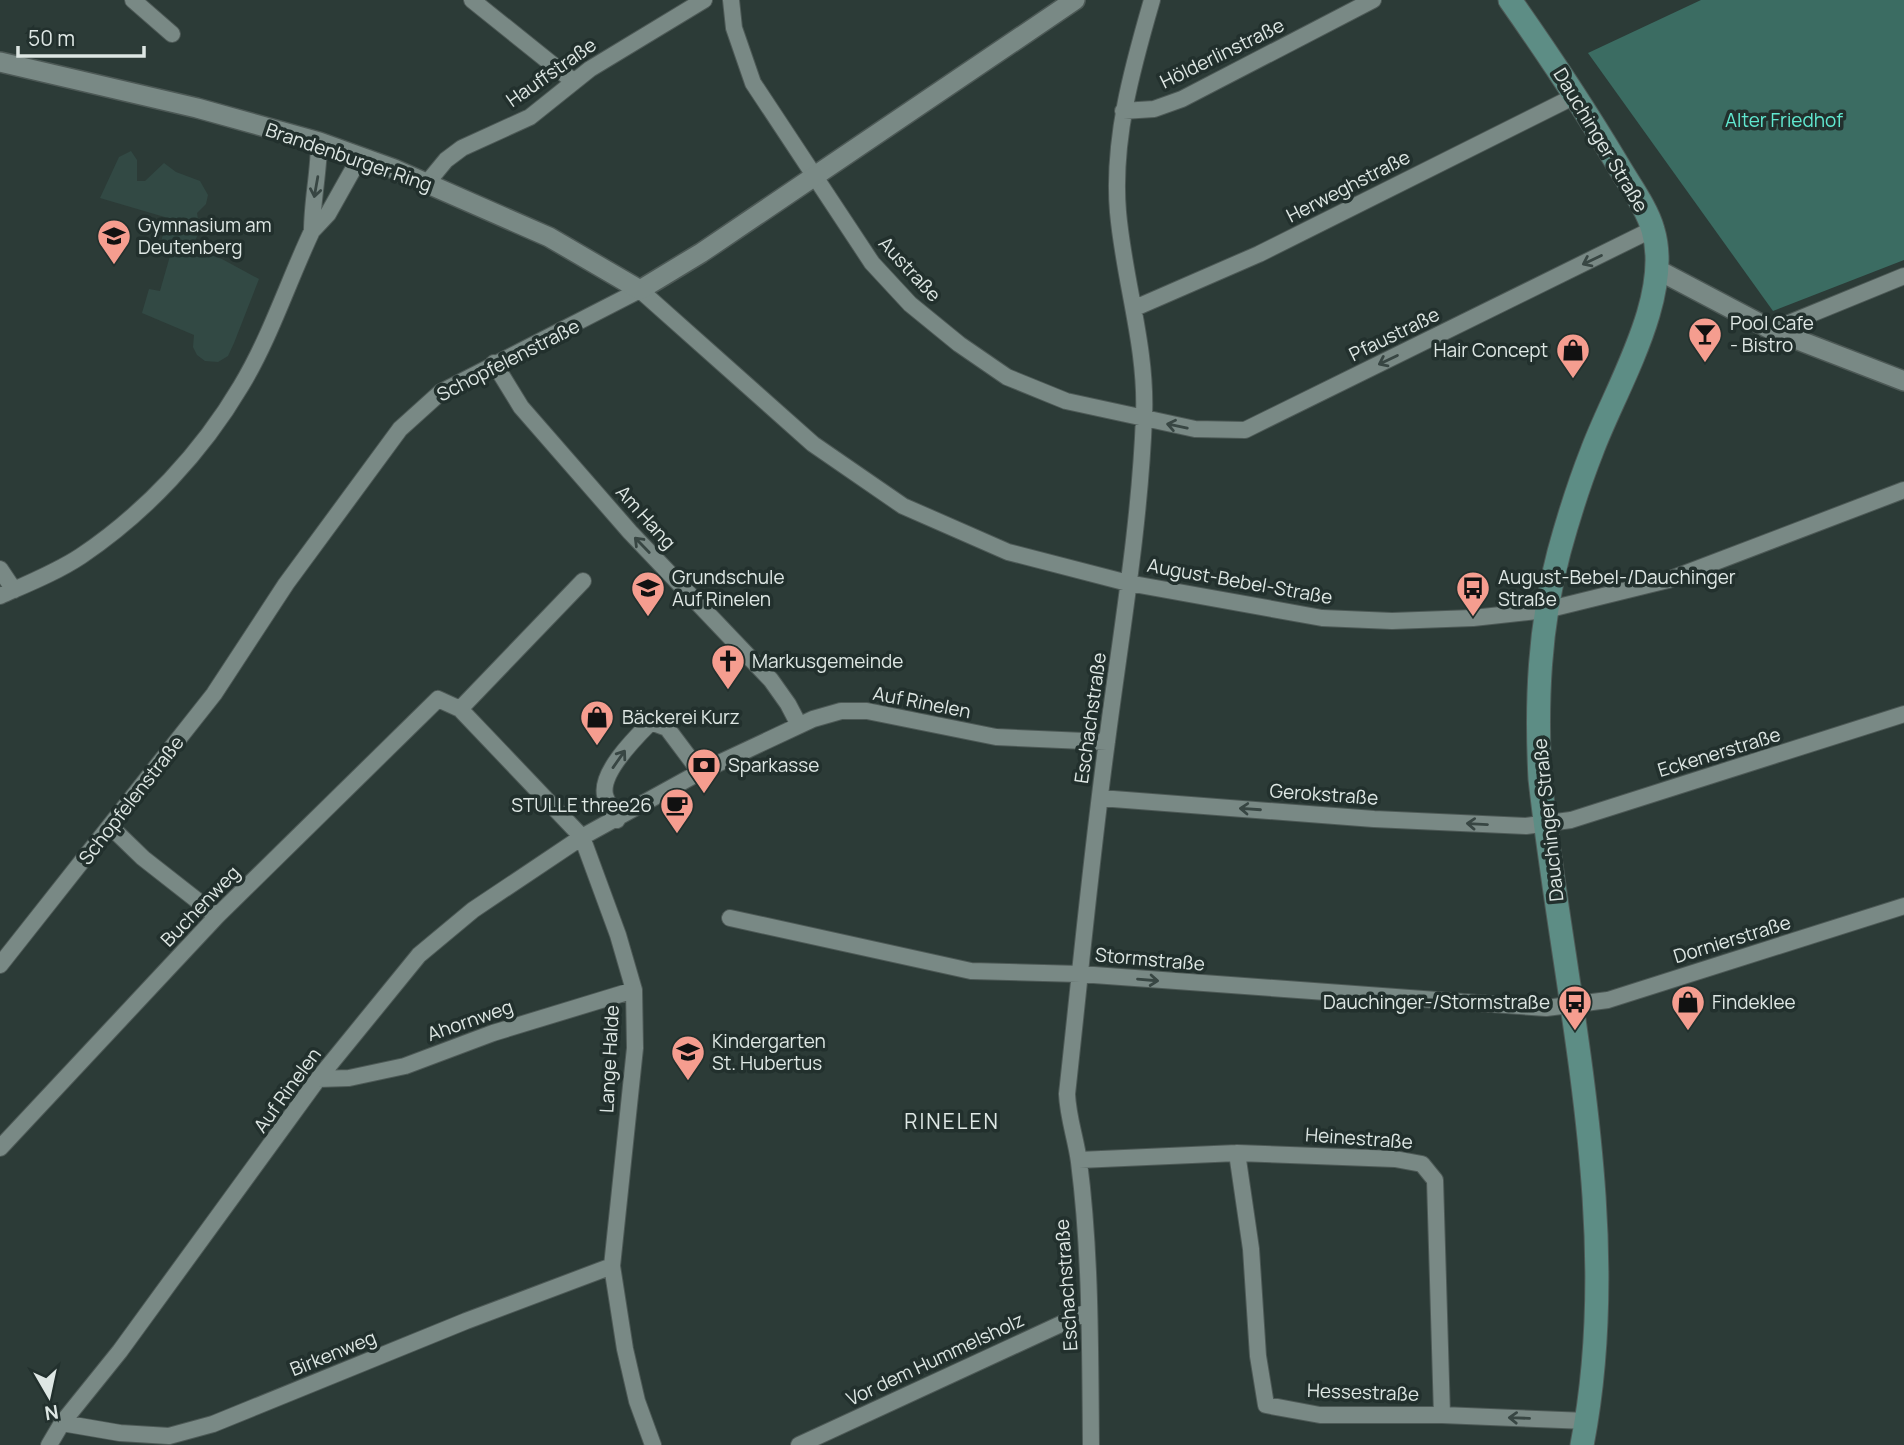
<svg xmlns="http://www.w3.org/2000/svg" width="1904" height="1445" font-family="Manrope,sans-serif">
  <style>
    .built { fill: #324944 }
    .green { fill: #3b6c62 }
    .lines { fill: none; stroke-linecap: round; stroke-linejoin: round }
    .minor-casing { stroke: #4d5956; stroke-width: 18 }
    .tertiary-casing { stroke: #4d5956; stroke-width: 22 }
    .secondary-casing { stroke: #4d5956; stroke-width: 25 }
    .minor { stroke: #798985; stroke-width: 16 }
    .tertiary { stroke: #798985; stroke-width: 19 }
    .secondary { stroke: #5d8d85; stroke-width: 23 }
    .oneway { stroke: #384643 }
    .labels { text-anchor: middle; stroke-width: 7; stroke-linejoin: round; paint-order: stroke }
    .street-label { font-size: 19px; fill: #dee7e4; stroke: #22302d }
    .park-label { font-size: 19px; fill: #61e8d0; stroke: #22302d }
    .poi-label { font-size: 19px; fill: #dee7e4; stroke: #22302d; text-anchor: start }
    .neighbourhood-label { font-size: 21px; letter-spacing: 2px; fill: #dee7e4; stroke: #22302d }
  </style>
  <rect width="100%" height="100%" fill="#2c3b37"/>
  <!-- built -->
  <path class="built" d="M 131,151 L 137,160 L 137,181 L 145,181 L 164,163 L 176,172 L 200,181 L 208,195 L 206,204 L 197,213 L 198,219 L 204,224 L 193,244 L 195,250 L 222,259 L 259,279 L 234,343 L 228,356 L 218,362 L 205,361 L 197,355 L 193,347 L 194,335 L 142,313 L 149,289 L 160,291 L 172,249 L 160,245 L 168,218 L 100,198 L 119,157 Z"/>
  <!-- green -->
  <path class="green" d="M 1701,0 L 1904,0 L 1904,260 L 1773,311 L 1588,53 Z"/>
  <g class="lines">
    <!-- minor casing -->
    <g class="minor-casing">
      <path id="minor" d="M 133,0 L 172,34
        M 472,0 L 573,81
        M 731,0 L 734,28 L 753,83 L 872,263 L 910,304 L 959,344 L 1007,377 L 1066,401 L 1195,429 L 1245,430 L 1653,229
        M 1123,111 L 1154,109 L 1182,99 L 1373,0
        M 427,183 L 446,160 L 462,148 L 530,117 L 590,69 L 704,0
        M 312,231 C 312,201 319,172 319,142
        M 1135,308 L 1259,254 L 1577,95
        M 1772,330 L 1904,276
        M 494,363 L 521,407 L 630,532 L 771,680 L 788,704 L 799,725
        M 0,569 L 14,590
        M 0,596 C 27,584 57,572 81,556 C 145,513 202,452 241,386 C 270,338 288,282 312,231 L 328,214 L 360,157
        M 460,709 L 583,581
        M 1100,798 L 1374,819 L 1526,826 L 1571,820 L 1904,714
        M 617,820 C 614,812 607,803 605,795 C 600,772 636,737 651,722 L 667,728 L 700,772
        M 111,827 L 143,858 L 217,916
        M 730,918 L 971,971 L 1080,974 L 1546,1008 L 1608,1000 L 1904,906
        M 0,965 L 214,694 L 286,584 L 400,429 L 441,392 L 640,290 L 813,444 L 903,506 L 1008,552 L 1128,583 L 1322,618 L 1392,621 L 1473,618 L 1546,610 L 1668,580 L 1904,490
        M 318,1079 L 349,1078 L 405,1066 L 493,1033 L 634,990
        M 0,1148 L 217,916 L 438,699 L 460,709 L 582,837 L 618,935 L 634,990 L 635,1048 L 612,1266 L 625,1349 L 637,1401 L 653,1445
        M 1237,1153 L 1251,1249 L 1258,1356 L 1266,1405 L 1320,1415 L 1442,1415 L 1587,1421
        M 1079,1160 L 1237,1153 L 1395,1159 L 1422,1164 L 1435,1180 L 1442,1415
        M 62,1423 L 120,1433 L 169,1436 L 213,1424 L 466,1321 L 612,1266
        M 49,1445 L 62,1423 L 120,1351 L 318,1079 L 419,955 L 473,910 L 582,837 L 700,772 L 813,719 L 841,711 L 867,711 L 996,737 L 1107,742
        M 799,1445 L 1089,1311
        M 1091,1445 C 1090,1351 1091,1255 1079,1162 C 1076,1139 1068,1118 1067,1094 C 1080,976 1091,858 1107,741 C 1121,633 1140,525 1144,416 C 1147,347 1124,281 1118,212 C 1112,140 1132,69 1152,0"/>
    </g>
    <!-- tertiary casing -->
    <g class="tertiary-casing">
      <path id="tertiary" d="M 0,62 L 197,108 L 319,142 L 394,169 L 549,237 L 640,290 L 701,253 L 1075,0
        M 1658,270 L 1772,330 L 1904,381"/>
    </g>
    <!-- secondary casing -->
    <g class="secondary-casing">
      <path id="secondary" d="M 1510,0 C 1548,54 1584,108 1618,165 C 1629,184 1647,208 1653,230 C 1673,297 1615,389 1592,451 C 1579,484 1568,519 1559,552 C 1539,627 1536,702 1540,779 C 1564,997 1625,1225 1582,1445"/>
    </g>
    <!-- minor -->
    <use href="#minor" class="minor"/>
    <!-- tertiary -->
    <use href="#tertiary" class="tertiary"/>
    <!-- secondary -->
    <use href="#secondary" class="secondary"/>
  </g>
  <!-- one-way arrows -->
  <defs><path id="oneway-shaft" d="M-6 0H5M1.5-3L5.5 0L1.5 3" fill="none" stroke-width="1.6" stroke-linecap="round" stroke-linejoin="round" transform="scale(1.75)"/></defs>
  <g class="oneway">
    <use href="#oneway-shaft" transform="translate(316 187) rotate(100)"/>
    <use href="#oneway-shaft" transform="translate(1592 260) rotate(154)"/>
    <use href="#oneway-shaft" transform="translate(1388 360) rotate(154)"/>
    <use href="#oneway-shaft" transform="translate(1177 426) rotate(-168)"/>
    <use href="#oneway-shaft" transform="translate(642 545) rotate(-134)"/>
    <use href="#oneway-shaft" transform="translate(619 759) rotate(-55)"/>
    <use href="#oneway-shaft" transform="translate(1250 809) rotate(-176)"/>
    <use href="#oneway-shaft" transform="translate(1477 824) rotate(-177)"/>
    <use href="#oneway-shaft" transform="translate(1148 980) rotate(5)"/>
    <use href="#oneway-shaft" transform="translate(1519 1418) rotate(-178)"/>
  </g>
  <!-- icons -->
  <defs>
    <g id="school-pin" transform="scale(1.75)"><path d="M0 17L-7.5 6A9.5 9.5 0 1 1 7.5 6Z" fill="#f59d8f" stroke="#22302d"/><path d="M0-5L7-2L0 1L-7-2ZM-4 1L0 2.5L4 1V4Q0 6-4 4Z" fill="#111"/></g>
    <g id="bar-pin" transform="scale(1.75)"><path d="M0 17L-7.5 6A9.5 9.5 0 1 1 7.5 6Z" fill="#f59d8f" stroke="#22302d"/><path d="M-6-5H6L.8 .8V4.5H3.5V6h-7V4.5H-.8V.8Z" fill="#111"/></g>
    <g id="shop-pin" transform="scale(1.75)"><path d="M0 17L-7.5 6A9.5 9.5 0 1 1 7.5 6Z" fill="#f59d8f" stroke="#22302d"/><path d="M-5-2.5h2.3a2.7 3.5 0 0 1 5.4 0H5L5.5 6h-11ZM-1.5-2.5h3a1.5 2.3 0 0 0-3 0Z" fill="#111"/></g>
    <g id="bus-pin" transform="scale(1.75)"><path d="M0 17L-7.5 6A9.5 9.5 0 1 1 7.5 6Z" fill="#f59d8f" stroke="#22302d"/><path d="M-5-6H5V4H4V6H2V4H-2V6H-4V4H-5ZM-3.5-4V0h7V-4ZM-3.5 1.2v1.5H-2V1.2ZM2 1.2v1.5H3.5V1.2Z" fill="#111"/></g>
    <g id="church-pin" transform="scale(1.75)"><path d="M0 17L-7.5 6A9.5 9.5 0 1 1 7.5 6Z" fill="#f59d8f" stroke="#22302d"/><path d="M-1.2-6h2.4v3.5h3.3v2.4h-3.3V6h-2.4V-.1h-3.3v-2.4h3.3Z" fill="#111"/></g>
    <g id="bank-pin" transform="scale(1.75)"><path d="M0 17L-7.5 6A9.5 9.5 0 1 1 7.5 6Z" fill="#f59d8f" stroke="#22302d"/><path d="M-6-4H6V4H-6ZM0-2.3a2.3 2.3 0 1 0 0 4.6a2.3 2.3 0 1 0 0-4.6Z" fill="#111"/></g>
    <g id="cafe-pin" transform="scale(1.75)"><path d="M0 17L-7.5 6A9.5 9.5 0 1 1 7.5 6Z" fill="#f59d8f" stroke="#22302d"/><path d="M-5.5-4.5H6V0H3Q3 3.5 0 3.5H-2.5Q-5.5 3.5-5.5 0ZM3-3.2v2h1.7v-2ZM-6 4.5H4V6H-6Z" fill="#111"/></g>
  </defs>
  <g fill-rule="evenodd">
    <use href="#school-pin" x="114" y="236"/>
    <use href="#bar-pin" x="1705" y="334"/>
    <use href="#shop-pin" x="1573" y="350"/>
    <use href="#school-pin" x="648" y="588"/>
    <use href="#bus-pin" x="1473" y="588"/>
    <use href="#church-pin" x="728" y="661"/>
    <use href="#shop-pin" x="597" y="717"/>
    <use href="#bank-pin" x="704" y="765"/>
    <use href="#cafe-pin" x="677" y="805"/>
    <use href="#bus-pin" x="1575" y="1002"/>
    <use href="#shop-pin" x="1688" y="1002"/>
    <use href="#school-pin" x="688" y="1052"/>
  </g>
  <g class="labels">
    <!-- street labels -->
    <g class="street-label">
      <text transform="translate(1222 53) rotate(-26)" y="7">Hölderlinstraße</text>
      <text transform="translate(551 72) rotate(-35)" y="7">Hauffstraße</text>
      <text transform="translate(1601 140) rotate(59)" y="7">Dauchinger Straße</text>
      <text transform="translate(349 157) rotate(19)" y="7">Brandenburger Ring</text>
      <text transform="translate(1348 186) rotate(-27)" y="7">Herweghstraße</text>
      <text transform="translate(910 269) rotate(47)" y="7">Austraße</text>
      <text transform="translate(1394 334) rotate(-26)" y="7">Pfaustraße</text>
      <text transform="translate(508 360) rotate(-27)" y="7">Schopfelenstraße</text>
      <text transform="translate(646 517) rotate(48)" y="7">Am Hang</text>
      <text transform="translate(1240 581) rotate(10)" y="7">August-Bebel-Straße</text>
      <text transform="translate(922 702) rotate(11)" y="7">Auf Rinelen</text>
      <text transform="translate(1090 718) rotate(-82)" y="7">Eschachstraße</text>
      <text transform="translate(1719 752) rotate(-17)" y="7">Eckenerstraße</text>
      <text transform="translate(1324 794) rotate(4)" y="7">Gerokstraße</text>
      <text transform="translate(131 800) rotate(-52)" y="7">Schopfelenstraße</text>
      <text transform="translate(1548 820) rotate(-96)" y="7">Dauchinger Straße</text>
      <text transform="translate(200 906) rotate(-46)" y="7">Buchenweg</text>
      <text transform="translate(1732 939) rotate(-17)" y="7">Dornierstraße</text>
      <text transform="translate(1150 959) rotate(5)" y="7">Stormstraße</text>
      <text transform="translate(470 1020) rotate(-19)" y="7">Ahornweg</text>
      <text transform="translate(609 1059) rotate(-87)" y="7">Lange Halde</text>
      <text transform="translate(287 1090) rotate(-54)" y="7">Auf Rinelen</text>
      <text transform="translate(1359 1138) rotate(4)" y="7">Heinestraße</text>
      <text transform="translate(1066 1285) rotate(-94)" y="7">Eschachstraße</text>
      <text transform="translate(333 1353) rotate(-22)" y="7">Birkenweg</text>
      <text transform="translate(935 1359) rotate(-25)" y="7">Vor dem Hummelsholz</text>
      <text transform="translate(1363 1392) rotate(2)" y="7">Hessestraße</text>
    </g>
    <!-- park labels -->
    <g class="park-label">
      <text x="1784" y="127">Alter Friedhof</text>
    </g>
    <!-- poi labels -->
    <g class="poi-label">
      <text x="138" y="232">Gymnasium am<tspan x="138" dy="22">Deutenberg</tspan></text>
      <text x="1730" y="330">Pool Cafe<tspan x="1730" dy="22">- Bistro</tspan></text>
      <text x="1548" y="357" text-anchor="end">Hair Concept</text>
      <text x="672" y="584">Grundschule<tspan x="672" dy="22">Auf Rinelen</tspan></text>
      <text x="1498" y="584">August-Bebel-/Dauchinger<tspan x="1498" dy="22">Straße</tspan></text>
      <text x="752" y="668">Markusgemeinde</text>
      <text x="622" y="724">Bäckerei Kurz</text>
      <text x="728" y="772">Sparkasse</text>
      <text x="652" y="812" text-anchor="end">STULLE three26</text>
      <text x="1550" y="1009" text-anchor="end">Dauchinger-/Stormstraße</text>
      <text x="1712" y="1009">Findeklee</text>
      <text x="712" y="1048">Kindergarten<tspan x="712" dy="22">St. Hubertus</tspan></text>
    </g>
    <!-- neighbourhood labels -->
    <g class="neighbourhood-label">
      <text x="952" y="1129">RINELEN</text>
    </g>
  </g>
  <!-- north arrow -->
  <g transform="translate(49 1396) rotate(171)" stroke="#22302d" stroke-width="5" paint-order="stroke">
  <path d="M0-5L12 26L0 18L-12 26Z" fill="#dee7e4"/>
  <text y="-10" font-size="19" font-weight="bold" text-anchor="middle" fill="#dee7e4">N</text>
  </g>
  <!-- scale -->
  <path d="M18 46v10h126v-10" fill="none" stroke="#dee7e4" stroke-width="3.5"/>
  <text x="28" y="46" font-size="21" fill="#dee7e4" stroke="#22302d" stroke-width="5" paint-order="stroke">50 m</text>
</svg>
